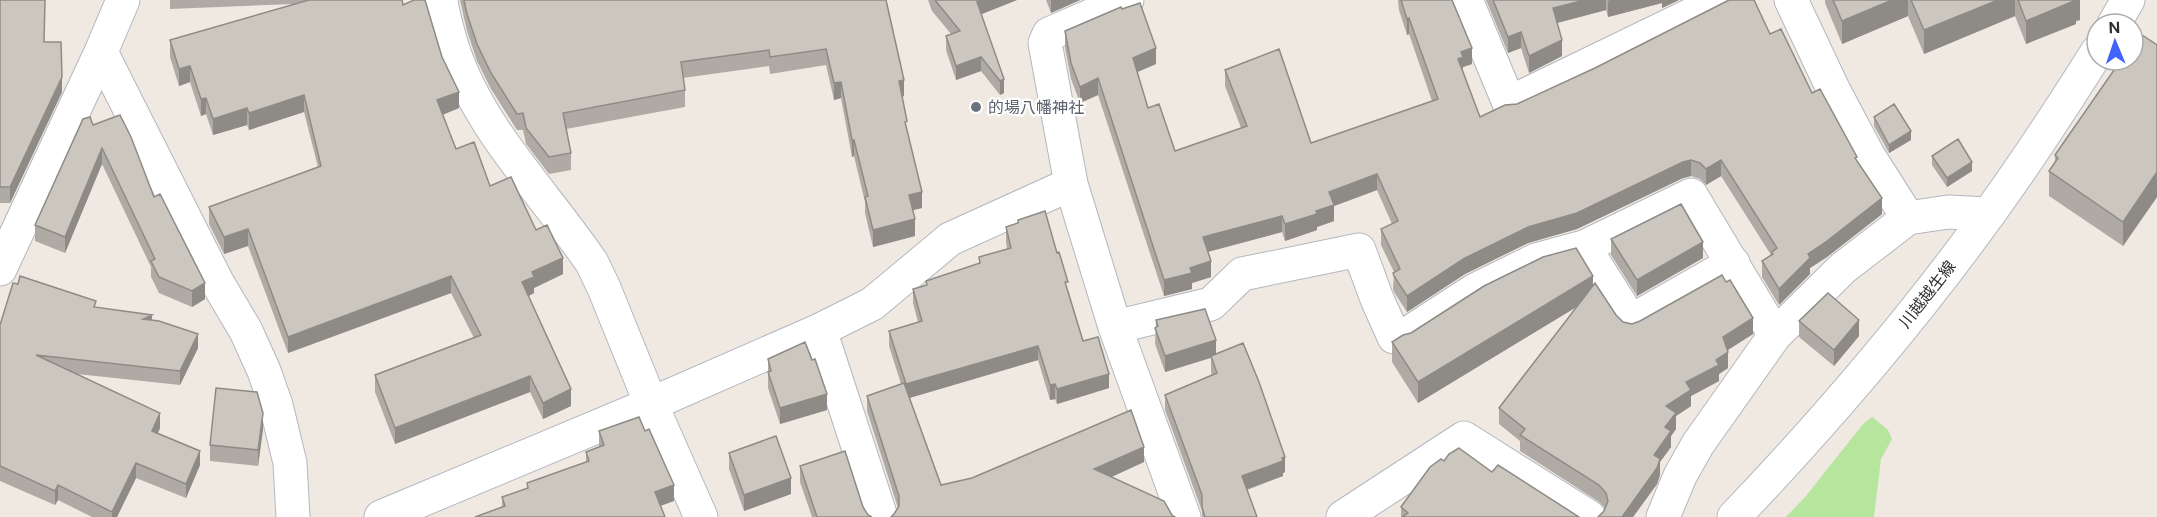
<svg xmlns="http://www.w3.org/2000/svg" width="2157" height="517" font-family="'DM Sans','Noto Sans JP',sans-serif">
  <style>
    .green { fill: #b6e59e }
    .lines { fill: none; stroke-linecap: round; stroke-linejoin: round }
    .minor-casing { stroke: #b4b7c1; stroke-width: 35 }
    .secondary-casing { stroke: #b4b7c1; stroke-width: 35 }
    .minor { stroke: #fff; stroke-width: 33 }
    .secondary { stroke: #fff; stroke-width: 33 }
    .wall { fill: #afaba4 }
    .shaded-wall { fill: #8e8b86 }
    .building { fill: #cbc7bf; stroke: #8e8b86; stroke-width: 1.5 }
    .worship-dot { fill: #6b7280; stroke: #fff; stroke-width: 2 }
    .labels { text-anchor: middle; stroke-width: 4.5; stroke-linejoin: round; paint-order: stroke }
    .worship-label { font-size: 16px; fill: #5b616d; stroke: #fff; text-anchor: start }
    .street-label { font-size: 16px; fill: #2e2e2e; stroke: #fff }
  </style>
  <rect width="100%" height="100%" fill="#efe9e1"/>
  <!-- green -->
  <path class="green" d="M 1872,417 L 1888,430 L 1892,439 L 1881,459 L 1874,517 L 1786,517 L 1806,496 L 1863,424 Z"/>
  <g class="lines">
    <!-- minor casing -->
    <g class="minor-casing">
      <path id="minor" d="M 123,0 L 101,52 L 217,282 L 246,331 L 264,371 L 276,405 L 290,463 L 293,517
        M 441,0 C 442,12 446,24 449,36 C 473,124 542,189 592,263 L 604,288 L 651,404 L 701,517
        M 1127,0 L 1049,34 L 1045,43 L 1071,184 L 1115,327 L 1184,517
        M 1466,0 L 1509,103 L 1722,0
        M 1791,0 L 1834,91 L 1868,155 L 1908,218
        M 1584,247 L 1631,321 L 1733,263
        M 0,269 L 101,52
        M 1115,327 L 1211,304 L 1242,274 L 1359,250 L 1377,299 L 1394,337 L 1401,338 L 1475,290 L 1536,260 L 1584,247 L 1691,195 L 1775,335 L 1698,444 L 1680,476 L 1663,517
        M 820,330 L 881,517
        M 1775,335 L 1843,268 L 1908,218 L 1948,212 L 1989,214
        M 381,517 L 651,404 L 820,330 L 872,304 L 950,239 L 1071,184
        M 1343,517 L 1464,438 L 1589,517"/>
    </g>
    <!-- secondary casing -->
    <g class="secondary-casing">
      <path id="secondary" d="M 2114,24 L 2128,0
        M 1734,517 C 1841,405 1943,284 2030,155 C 2053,121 2075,87 2097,52"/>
    </g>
    <!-- minor -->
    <use href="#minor" class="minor"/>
    <!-- secondary -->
    <use href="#secondary" class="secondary"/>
  </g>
  <!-- wall -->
  <path class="wall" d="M 0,0 L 44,42 L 62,92 L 10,203 L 0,203 Z
    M 170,0 L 402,0 L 403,5 L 442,57 L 459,108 L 442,115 L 456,149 L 490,186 L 536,230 L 563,274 L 534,288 L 534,293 L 529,296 L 571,406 L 543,419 L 530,392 L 395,444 L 375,392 L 375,375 L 474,338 L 451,293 L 288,353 L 248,246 L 224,254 L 209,224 L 209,207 L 318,167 L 304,112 L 249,130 L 247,125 L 213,135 L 206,114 L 201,116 L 190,82 L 179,86 L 170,57 L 170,40 L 294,4 L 170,9 Z
    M 460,0 L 886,0 L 904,96 L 902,97 L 907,132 L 922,208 L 913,210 L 915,236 L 873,247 L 865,213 L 865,202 L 854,156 L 852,157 L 841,98 L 834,100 L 826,65 L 770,74 L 769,66 L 683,78 L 685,90 L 685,107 L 566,129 L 571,153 L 571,170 L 549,174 L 526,144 L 523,130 L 517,130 L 491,89 L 477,61 L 467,31 Z
    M 928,0 L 1017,0 L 981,14 L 1004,79 L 1004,93 L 1000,95 L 981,71 L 956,80 L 946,50 L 946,36 L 951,34 L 932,11 Z
    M 1046,0 L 1080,0 L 1051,13 Z
    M 1398,0 L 1452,0 L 1472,64 L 1463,67 L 1463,70 L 1480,117 L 1517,104 L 1770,34 L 1812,93 L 1857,162 L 1882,214 L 1827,257 L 1810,268 L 1810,274 L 1779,305 L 1762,277 L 1762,261 L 1771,255 L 1721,176 L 1706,185 L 1700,179 L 1691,176 L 1683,178 L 1577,229 L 1528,243 L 1465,274 L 1407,312 L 1394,292 L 1393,289 L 1394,272 L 1381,245 L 1381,229 L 1392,224 L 1377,190 L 1334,206 L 1334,221 L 1317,227 L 1317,230 L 1285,241 L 1282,232 L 1208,252 L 1211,277 L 1192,283 L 1192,289 L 1164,296 L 1098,95 L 1080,103 L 1071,79 L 1065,48 L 1065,31 L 1156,64 L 1137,72 L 1148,108 L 1175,151 L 1241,128 L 1225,86 L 1225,70 L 1311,143 L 1432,101 L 1409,34 L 1407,35 L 1399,10 Z
    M 1486,0 L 1679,0 L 1662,8 L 1662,3 L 1608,17 L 1606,10 L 1557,23 L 1562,56 L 1529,73 L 1521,48 L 1508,53 Z
    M 1825,0 L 2080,0 L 2080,20 L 2076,21 L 2076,24 L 2026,44 L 2015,16 L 1924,54 L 1908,16 L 1842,44 L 1825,3 Z
    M 2157,45 L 2157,197 L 2123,246 L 2049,196 L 2049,171 L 2055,162 L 2055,155 Z
    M 1874,117 L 1911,140 L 1889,153 L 1874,126 Z
    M 93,125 L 154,197 L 205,299 L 192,307 L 159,293 L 151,277 L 151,267 L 102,164 L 65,253 L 35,241 L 35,225 Z
    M 1932,156 L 1972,171 L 1947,187 L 1932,165 Z
    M 1018,220 L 1068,290 L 1083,341 L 1109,388 L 1057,404 L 1055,399 L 1050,400 L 1038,360 L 909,398 L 941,485 L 1144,462 L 1111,477 L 894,514 L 898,508 L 867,411 L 867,396 L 901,384 L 889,346 L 889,331 L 918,322 L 913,303 L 913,289 L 926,285 L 926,281 L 979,264 L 979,257 L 1007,249 L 1006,242 L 1006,227 L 1018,223 Z
    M 1611,239 L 1703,258 L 1637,296 L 1611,255 Z
    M 1593,286 L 1616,315 L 1623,322 L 1632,324 L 1753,334 L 1728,350 L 1728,368 L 1719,374 L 1719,381 L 1691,396 L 1691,406 L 1676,416 L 1676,429 L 1671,436 L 1671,447 L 1660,462 L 1660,475 L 1657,484 L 1633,517 L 1598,517 L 1604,511 L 1605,508 L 1599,502 L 1520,451 L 1520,441 L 1499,424 L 1499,408 L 1578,306 L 1418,403 L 1392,362 L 1392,342 Z
    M 96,307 L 152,320 L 198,348 L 180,385 L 77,374 L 160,428 L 158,433 L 200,465 L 186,498 L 136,478 L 117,517 L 92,517 L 58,500 L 55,505 L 0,481 L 0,325 Z
    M 1156,320 L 1216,354 L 1285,472 L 1283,473 L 1283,476 L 1247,490 L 1257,517 L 1202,517 L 1202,511 L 1165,410 L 1165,395 L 1212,375 L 1211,372 L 1211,358 L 1165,372 L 1155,344 Z
    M 1799,321 L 1859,336 L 1834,366 L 1799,337 Z
    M 768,359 L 827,410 L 780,424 L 768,388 Z
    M 263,429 L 258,466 L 210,461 L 210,445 Z
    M 599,431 L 674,501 L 502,507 L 502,497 L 527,489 L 527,483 L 586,463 L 586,452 L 599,447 Z
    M 729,453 L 791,494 L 744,511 L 729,469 Z
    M 1444,461 L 1492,472 L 1579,517 L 1401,517 L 1401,507 Z
    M 800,466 L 863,507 L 868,515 L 872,517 L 812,517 L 800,482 Z"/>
  <!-- shaded-wall -->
  <path class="shaded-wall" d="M 981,0 L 1017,0 L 977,16 L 977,2 Z
    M 1051,0 L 1080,0 L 1051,13 Z
    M 1585,0 L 1606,0 L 1606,10 L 1553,24 L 1553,8 Z
    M 1610,0 L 1679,0 L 1662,8 L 1662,3 L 1608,17 L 1608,1 Z
    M 1892,0 L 1908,0 L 1908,16 L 1842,44 L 1842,21 Z
    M 1998,0 L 2015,0 L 2015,16 L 1924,54 L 1924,30 Z
    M 2074,0 L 2080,0 L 2080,20 L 2076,21 L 2076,24 L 2026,44 L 2026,21 Z
    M 1409,18 L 1409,34 L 1407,35 L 1407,19 Z
    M 1521,32 L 1521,48 L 1508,53 L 1508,37 Z
    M 1562,40 L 1562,56 L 1529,73 L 1529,56 Z
    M 1156,48 L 1156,64 L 1133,74 L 1133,58 Z
    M 1472,48 L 1472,64 L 1463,67 L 1463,73 L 1458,59 L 1461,52 Z
    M 981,57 L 981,71 L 956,80 L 956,66 Z
    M 190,66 L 190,82 L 179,86 L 179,69 Z
    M 62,77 L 62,92 L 10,203 L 10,187 Z
    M 1098,78 L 1098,95 L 1080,103 L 1080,87 Z
    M 1004,79 L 1004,93 L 1000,95 L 1000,81 Z
    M 904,80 L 904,96 L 899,98 L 899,81 Z
    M 841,82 L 841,98 L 834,100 L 834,83 Z
    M 459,92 L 459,108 L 437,117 L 437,100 Z
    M 304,95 L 304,112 L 249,130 L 249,113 Z
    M 206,98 L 206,114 L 201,116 L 201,99 Z
    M 247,108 L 247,125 L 213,135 L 213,119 Z
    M 1911,131 L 1911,140 L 1889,153 L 1889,145 Z
    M 852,140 L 854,140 L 854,156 L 852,157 Z
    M 102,148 L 102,164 L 65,253 L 65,237 Z
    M 1691,160 L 1691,176 L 1683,178 L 1577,229 L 1528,243 L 1465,274 L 1407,312 L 1407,296 L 1465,258 L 1528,227 L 1683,162 Z
    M 1721,160 L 1721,176 L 1706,185 L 1706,169 Z
    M 1972,162 L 1972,171 L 1947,187 L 1947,178 Z
    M 2157,172 L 2157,197 L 2123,246 L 2123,222 Z
    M 1377,174 L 1377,190 L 1334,206 L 1334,221 L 1317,227 L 1317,230 L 1285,241 L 1285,224 L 1329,192 Z
    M 922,192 L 922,208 L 909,211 L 909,195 Z
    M 1882,198 L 1882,214 L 1827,257 L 1810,268 L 1810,274 L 1779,305 L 1779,289 L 1808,254 Z
    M 1282,216 L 1282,232 L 1203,253 L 1203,237 Z
    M 915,219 L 915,236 L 873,247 L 873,230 Z
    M 248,229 L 248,246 L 224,254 L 224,237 Z
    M 1703,242 L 1703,258 L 1637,296 L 1637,280 Z
    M 563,258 L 563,274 L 534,288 L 534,293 L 522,299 L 522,282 L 532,272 Z
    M 1211,261 L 1211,277 L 1192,283 L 1192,289 L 1164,296 L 1164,280 L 1190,268 Z
    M 451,276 L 451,293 L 288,353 L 288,337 Z
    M 1593,276 L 1593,297 L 1418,403 L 1418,382 Z
    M 205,283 L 205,299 L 192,307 L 192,291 Z
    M 152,315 L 152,329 L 143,319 Z
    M 1753,318 L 1753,334 L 1723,353 L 1723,337 Z
    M 1859,320 L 1859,336 L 1834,366 L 1834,350 Z
    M 198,334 L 198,348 L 180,385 L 180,371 Z
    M 1216,340 L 1216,356 L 1165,372 L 1165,356 Z
    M 1038,346 L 1038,360 L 906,399 L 906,384 Z
    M 1728,352 L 1728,368 L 1719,374 L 1719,381 L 1691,396 L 1691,406 L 1676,416 L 1676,429 L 1671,436 L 1671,447 L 1660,462 L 1660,475 L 1657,484 L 1633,517 L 1622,517 L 1654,455 L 1665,427 L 1666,406 L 1686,382 L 1716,360 Z
    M 1109,374 L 1109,388 L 1057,404 L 1057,389 Z
    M 530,376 L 530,392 L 395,444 L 395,428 Z
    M 1055,384 L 1055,399 L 1050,400 L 1050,385 Z
    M 571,389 L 571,406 L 543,419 L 543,403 Z
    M 827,394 L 827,410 L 780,424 L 780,408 Z
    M 160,413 L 160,428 L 152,446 L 152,431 Z
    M 263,413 L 263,429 L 258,466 L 258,450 Z
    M 1144,447 L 1144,462 L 1094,485 L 1094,469 Z
    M 200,451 L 200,465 L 186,498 L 186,484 Z
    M 1285,457 L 1285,472 L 1283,473 L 1283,476 L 1242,491 L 1242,476 Z
    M 136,463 L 136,478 L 117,517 L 112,517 L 112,512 Z
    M 791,478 L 791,494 L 744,511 L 744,495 Z
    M 58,485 L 58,500 L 55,505 L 55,491 Z
    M 674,485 L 674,501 L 655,508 L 655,492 Z"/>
  <!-- building -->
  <path class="building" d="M 0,0 L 45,0 L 44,42 L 61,42 L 62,77 L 10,187 L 0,187 Z
    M 309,0 L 402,0 L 403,5 L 414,0 L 425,0 L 442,57 L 459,92 L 437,100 L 456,149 L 474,142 L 490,186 L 511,177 L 536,230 L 547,225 L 563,258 L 532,272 L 534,277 L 522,282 L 571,389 L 543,403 L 530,376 L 395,428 L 375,375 L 481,335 L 451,276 L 288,337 L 248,229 L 224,237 L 209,207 L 321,166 L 304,95 L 249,113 L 247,108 L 213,119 L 206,98 L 201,99 L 190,66 L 179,69 L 170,40 Z
    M 464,0 L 886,0 L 904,80 L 899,81 L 907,121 L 905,122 L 922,192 L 909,195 L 915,219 L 873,230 L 865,197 L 868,196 L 854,140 L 852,140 L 841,82 L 834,83 L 826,49 L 770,57 L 769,50 L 681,62 L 685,90 L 563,113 L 571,153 L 549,157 L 526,128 L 523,113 L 517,114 L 491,73 L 477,44 L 467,14 Z
    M 935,0 L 981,0 L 977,2 L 1004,79 L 1000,81 L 981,57 L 956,66 L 946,36 L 960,31 Z
    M 1401,0 L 1452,0 L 1472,48 L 1461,52 L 1463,57 L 1458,59 L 1480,117 L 1505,105 L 1517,104 L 1595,68 L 1729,0 L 1754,0 L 1770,34 L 1781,29 L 1812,93 L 1820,89 L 1857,157 L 1855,158 L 1882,198 L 1827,241 L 1808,254 L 1810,258 L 1779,289 L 1762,261 L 1773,254 L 1772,252 L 1777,248 L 1721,160 L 1706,169 L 1700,163 L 1691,160 L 1683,162 L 1577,213 L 1528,227 L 1465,258 L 1407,296 L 1394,276 L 1393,273 L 1400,269 L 1381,229 L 1398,221 L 1377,174 L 1329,192 L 1334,205 L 1316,211 L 1317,214 L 1285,224 L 1282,216 L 1203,237 L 1211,261 L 1190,268 L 1192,273 L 1164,280 L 1098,78 L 1080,87 L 1071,63 L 1065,31 L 1121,7 L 1122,9 L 1140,3 L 1156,48 L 1133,58 L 1148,108 L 1159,104 L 1175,151 L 1247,126 L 1225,70 L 1279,49 L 1311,143 L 1438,99 L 1409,18 L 1407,19 Z
    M 1493,0 L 1585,0 L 1553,8 L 1562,40 L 1529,56 L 1521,32 L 1508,37 Z
    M 1833,0 L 1892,0 L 1842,21 Z
    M 1911,0 L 1998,0 L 1924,30 Z
    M 2018,0 L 2076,0 L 2026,21 Z
    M 2139,33 L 2157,45 L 2157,172 L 2123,222 L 2049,171 L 2058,158 L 2055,155 L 2121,60 L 2133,60 L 2133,42 Z
    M 1894,104 L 1911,131 L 1889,145 L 1874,117 Z
    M 120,115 L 131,137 L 154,197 L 160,194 L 205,283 L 192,291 L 159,277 L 151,261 L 155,259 L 102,148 L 65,237 L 35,225 L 83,119 L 90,117 L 93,125 Z
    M 1958,139 L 1972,162 L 1947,178 L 1932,156 Z
    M 1681,204 L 1703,242 L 1637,280 L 1611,239 Z
    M 1045,211 L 1057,253 L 1059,252 L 1068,282 L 1065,282 L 1083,341 L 1098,337 L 1109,374 L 1057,389 L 1055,384 L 1050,385 L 1038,346 L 906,384 L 889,331 L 922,321 L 913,289 L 927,285 L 926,281 L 980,263 L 979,257 L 1011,248 L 1006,227 L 1018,223 L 1018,220 Z
    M 1576,248 L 1593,276 L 1418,382 L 1392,342 L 1403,335 L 1411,333 L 1484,286 L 1543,257 Z
    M 1722,275 L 1726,282 L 1730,280 L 1753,318 L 1723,337 L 1728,352 L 1716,360 L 1719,365 L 1686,382 L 1691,390 L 1666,406 L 1676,413 L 1665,427 L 1671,431 L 1654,455 L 1660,459 L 1657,468 L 1622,517 L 1598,517 L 1604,511 L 1608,501 L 1606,493 L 1599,485 L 1520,435 L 1525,429 L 1499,408 L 1595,283 L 1616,315 L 1623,322 L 1632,324 L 1640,321 Z
    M 20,276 L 96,301 L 94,307 L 152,315 L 143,319 L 159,321 L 198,334 L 180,371 L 36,355 L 160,413 L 152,431 L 200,451 L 186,484 L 136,463 L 112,512 L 58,485 L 55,491 L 0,466 L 0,325 L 13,283 L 18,284 Z
    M 1828,293 L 1859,320 L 1834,350 L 1799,321 Z
    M 1205,309 L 1216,340 L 1165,356 L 1155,328 L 1158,326 L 1156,320 Z
    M 805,342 L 812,360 L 815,359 L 827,394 L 780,408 L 768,372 L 771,371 L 768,359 Z
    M 1243,343 L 1259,382 L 1285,457 L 1282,458 L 1283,461 L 1242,476 L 1257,517 L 1205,517 L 1202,507 L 1202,495 L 1165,395 L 1217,373 L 1211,356 Z
    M 904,383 L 941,485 L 972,478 L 1131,410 L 1144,447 L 1094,469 L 1164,501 L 1172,515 L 1175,517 L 891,517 L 894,514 L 899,506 L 899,496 L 867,396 Z
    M 216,388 L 257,392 L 263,413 L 258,450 L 210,445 Z
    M 639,417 L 645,431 L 649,429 L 674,485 L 655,492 L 665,517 L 475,517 L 505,506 L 502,497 L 528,488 L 527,483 L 589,461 L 586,452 L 604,445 L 599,431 Z
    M 776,436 L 791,478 L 744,495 L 729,453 Z
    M 1459,448 L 1492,472 L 1498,465 L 1579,517 L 1402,517 L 1408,513 L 1401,507 L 1430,467 L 1441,459 L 1444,461 L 1449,454 Z
    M 845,451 L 863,507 L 868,515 L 872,517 L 817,517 L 800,466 Z"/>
  <!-- markers -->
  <circle class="worship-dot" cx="976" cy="107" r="6"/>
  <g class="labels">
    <!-- worship labels -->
    <g class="worship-label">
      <text x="988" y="113">的場八幡神社</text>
    </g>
    <!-- street labels -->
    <g class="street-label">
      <text transform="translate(1927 294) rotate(-52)" y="6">川越越生線</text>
    </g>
  </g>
  <!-- north arrow -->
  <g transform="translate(2115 42) rotate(358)"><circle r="28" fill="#ffffff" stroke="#ababab" stroke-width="1.5"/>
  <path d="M0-4.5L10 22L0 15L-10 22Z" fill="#4264fb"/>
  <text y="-9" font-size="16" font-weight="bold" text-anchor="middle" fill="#2e2e2e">N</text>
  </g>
</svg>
